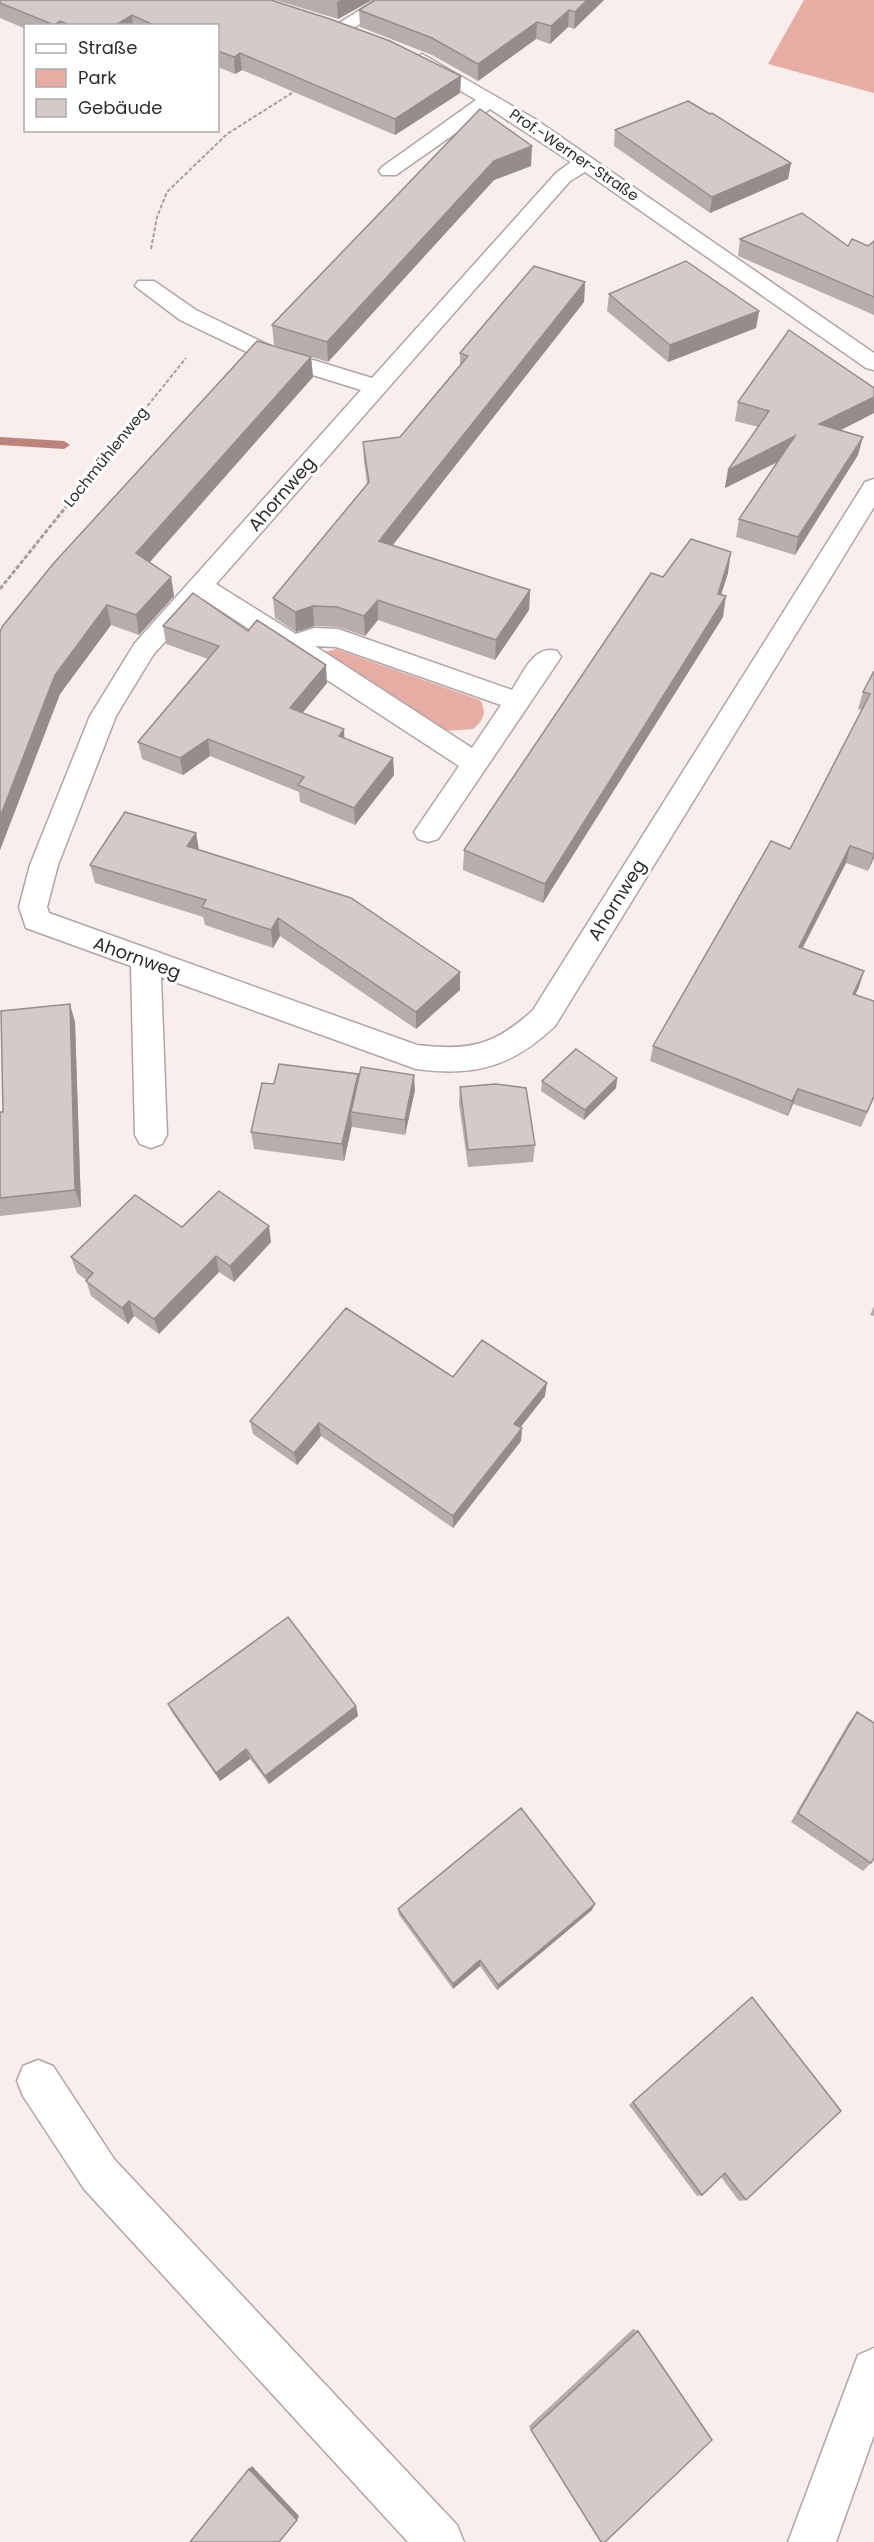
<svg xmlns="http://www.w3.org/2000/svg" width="874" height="2542" font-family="Poppins,sans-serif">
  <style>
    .green { fill: #e6ada4 }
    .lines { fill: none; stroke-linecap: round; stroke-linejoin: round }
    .stream { fill: #bc837b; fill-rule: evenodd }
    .minor-casing { stroke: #b0a5a4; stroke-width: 3 }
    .path-far1 { stroke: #a79f9d; stroke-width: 2; stroke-dasharray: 4 2; stroke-linecap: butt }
    .path { stroke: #a79f9d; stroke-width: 3; stroke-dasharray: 4.5 2; stroke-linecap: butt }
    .minor { fill: #fff; fill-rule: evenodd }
    .wall { fill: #b7aeac }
    .shaded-wall { fill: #958d8c }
    .building { fill: #d5cac8; stroke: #958d8c; stroke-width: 1.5 }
    .labels { text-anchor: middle; stroke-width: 6; stroke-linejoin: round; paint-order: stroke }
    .far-street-label { font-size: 15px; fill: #302c2b; stroke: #fff }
    .street-label { font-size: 18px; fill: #302c2b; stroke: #fff }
  </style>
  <rect width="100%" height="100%" fill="#faeeec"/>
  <!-- green -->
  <path class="green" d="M 804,0 L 874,0 L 874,93 L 768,64 Z
    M 336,649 L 480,700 C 487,712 484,720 473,729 L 446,731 L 325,652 Z"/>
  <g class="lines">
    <!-- stream -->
    <path class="stream" d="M 0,437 L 64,441 L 70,445 L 64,449 L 0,445 Z"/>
    <!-- minor casing -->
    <g class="minor-casing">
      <path id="minor" d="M 376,0 L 399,0 L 347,32 L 340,34 L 331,28 Z
        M 422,54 L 535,119 L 874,353 L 874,370 L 866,368 L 585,172 L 570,181 L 216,584 L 296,634 L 314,628 L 338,629 L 512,690 C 523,673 534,644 557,651 L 561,657 L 557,663 L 438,839 L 428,842 L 418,839 L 414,832 L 459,766 L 203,599 L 153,655 L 116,716 L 58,865 L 47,907 L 49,913 L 417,1045 C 469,1051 494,1046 533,1010 L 862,487 L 865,482 L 874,479 L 874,507 L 555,1026 C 512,1067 474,1077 416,1069 L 161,977 L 167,1135 L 162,1144 L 151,1148 L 140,1144 L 135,1135 L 131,966 L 26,928 L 19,907 L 30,865 L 90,716 L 135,643 L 361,390 L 261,359 L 180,320 L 135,286 L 138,281 L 154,281 L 196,310 L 277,349 L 372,378 L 556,173 L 571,162 L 490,109 L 396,175 L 382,175 L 379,171 L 382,167 L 476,100 L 415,64 L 412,60 ZM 315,646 L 336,647 L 501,705 L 472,748 Z
        M 38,2060 L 53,2066 L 114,2159 L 457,2525 L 464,2542 L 408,2542 L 84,2189 L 23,2096 L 17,2081 L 23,2066 Z
        M 874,2348 L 874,2435 L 836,2542 L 788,2542 L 858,2355 Z"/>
    </g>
    <!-- path-far1 -->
    <path class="path-far1" d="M 151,249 L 157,217 L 167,192 L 227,134 L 295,91
      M 125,434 L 186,358"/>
    <!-- path -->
    <path class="path" d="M 0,589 L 126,432"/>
    <!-- minor -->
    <use href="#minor" class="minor"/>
  </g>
  <!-- wall -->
  <path class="wall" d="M 0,0 L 271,0 L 461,76 L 460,93 L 395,135 L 242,70 L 235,74 L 218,67 L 218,26 L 26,26 L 26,29 L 0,18 Z
    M 275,0 L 372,0 L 338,19 Z
    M 604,0 L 574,29 L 568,27 L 550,44 L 536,39 L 478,81 L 432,55 L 360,27 L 359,10 Z
    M 480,109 L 531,166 L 494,180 L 328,362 L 274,345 L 272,325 Z
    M 615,130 L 791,163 L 788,179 L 710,213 L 614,146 Z
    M 740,239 L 848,246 L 868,246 L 874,241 L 874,315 L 738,256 Z
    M 585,282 L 584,302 L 393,545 L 530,590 L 529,610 L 495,660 L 378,620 L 365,636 L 338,627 L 314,626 L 296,632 L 275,618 L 273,598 L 367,484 L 364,462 L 363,442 L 400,437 L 460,365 L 460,353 Z
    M 609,294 L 759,311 L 756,328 L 668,362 L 607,311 Z
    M 311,357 L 313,377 L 150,562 L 171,577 L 174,596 L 139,635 L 111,625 L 60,694 L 0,850 L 0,632 Z
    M 874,388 L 874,413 L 840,430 L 858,455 L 795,555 L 736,537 L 739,519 L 779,461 L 725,488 L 728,470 L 758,427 L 735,421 L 738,402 Z
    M 728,573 L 721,594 L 723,617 L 543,903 L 463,870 L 464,850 L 663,577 Z
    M 163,626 L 248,631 L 327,683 L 302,713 L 344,729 L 344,738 L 393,758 L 394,775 L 355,825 L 300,802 L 299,792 L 210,756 L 183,775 L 142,759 L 138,742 L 208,659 L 166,644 Z
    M 874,671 L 874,858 L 868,871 L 846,863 L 802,948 L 859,987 L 855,995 L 874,1001 L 874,1098 L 861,1127 L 793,1104 L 788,1116 L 650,1061 L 653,1046 L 790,849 L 862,710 L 858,709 L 863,692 Z
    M 196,833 L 199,850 L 460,990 L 416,1029 L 280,936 L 273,948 L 205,925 L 203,917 L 95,883 L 90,865 Z
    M 75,1022 L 81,1207 L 0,1216 L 0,1112 L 3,1112 Z
    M 617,1078 L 616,1088 L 584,1120 L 541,1091 L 542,1081 Z
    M 358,1081 L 415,1090 L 405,1135 L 352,1127 L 352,1125 L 344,1161 L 254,1149 L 251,1132 L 274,1084 Z
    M 460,1087 L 535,1145 L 533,1162 L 468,1167 L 459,1104 Z
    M 182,1227 L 271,1242 L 234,1282 L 219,1272 L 159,1334 L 134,1316 L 128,1324 L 91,1296 L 86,1280 L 77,1273 L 71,1257 Z
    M 874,1306 L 874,1316 L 870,1315 Z
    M 453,1377 L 545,1396 L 520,1427 L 522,1428 L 521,1441 L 453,1528 L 321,1436 L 297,1465 L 253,1434 L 250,1421 Z
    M 168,1704 L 356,1706 L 358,1716 L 269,1784 L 250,1759 L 220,1781 L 173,1714 Z
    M 857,1712 L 871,1863 L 863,1871 L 791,1822 L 849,1722 Z
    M 398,1909 L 592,1910 L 497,1990 L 480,1966 L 453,1989 L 399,1915 Z
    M 752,1997 L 746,2200 L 739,2201 L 721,2177 L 702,2195 L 697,2196 L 629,2105 Z
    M 633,2329 L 638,2331 L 531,2430 L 529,2426 Z"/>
  <!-- shaded-wall -->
  <path class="shaded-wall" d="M 341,0 L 372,0 L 338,19 L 337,2 Z
    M 587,0 L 604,0 L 574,29 L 575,12 Z
    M 569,10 L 568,27 L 550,44 L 551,26 Z
    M 132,15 L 133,26 L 114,26 Z
    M 60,21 L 61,26 L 54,26 L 54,25 Z
    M 537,22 L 536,39 L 478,81 L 478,64 Z
    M 240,53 L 242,70 L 235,74 L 234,57 Z
    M 461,76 L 460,93 L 395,135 L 395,119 Z
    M 532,146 L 531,166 L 494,180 L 328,362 L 327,342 L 494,161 Z
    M 791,163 L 788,179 L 710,213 L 712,197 Z
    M 585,282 L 584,302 L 380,561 L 379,541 Z
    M 759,311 L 756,328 L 668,362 L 670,345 Z
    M 311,357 L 313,377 L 140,573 L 136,553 Z
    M 874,397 L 874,413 L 816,443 L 819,424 Z
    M 795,436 L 792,455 L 725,488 L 728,470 Z
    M 863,437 L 858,455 L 795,555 L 798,537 Z
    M 731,552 L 728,573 L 715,614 L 718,594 Z
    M 171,577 L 174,596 L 139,635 L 136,615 Z
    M 530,590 L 529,610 L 495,660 L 496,640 Z
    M 726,596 L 723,617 L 543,903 L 545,884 Z
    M 378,600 L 378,620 L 365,636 L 364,616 Z
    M 107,605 L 111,625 L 60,694 L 0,850 L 0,817 L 55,675 Z
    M 313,606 L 314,626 L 296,632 L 295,612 Z
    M 326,665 L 327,683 L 292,726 L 290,708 Z
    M 344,729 L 345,747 L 339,736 Z
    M 208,739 L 210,756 L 183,775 L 180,758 Z
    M 393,758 L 394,775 L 355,825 L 354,808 Z
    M 196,833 L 199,851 L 187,846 Z
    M 850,846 L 846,863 L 795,963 L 799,947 Z
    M 874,853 L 874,858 L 868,871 Z
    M 278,918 L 280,936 L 273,948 L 271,930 Z
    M 864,971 L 859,987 L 848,1010 L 853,994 Z
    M 460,972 L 460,990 L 416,1029 L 416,1012 Z
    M 70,1004 L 75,1022 L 81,1207 L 75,1190 Z
    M 358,1074 L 359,1092 L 351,1112 L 352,1125 L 344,1161 L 342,1144 Z
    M 414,1075 L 415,1090 L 405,1135 L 405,1120 Z
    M 617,1078 L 616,1088 L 584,1120 L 585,1110 Z
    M 798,1089 L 793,1104 L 788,1116 L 792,1101 Z
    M 269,1226 L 271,1242 L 234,1282 L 230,1266 Z
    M 216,1256 L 219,1272 L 159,1334 L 154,1319 Z
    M 129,1301 L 134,1316 L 128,1324 L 122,1308 Z
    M 547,1383 L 545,1396 L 513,1437 L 514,1424 Z
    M 319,1423 L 321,1436 L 297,1465 L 294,1453 Z
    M 522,1428 L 521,1441 L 453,1528 L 453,1516 Z
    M 356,1706 L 358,1716 L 269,1784 L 265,1776 Z
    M 246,1749 L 250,1759 L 220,1781 L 216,1773 Z
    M 595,1904 L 592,1910 L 497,1990 L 498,1985 Z
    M 480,1960 L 480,1966 L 453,1989 L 453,1984 Z
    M 252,2466 L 299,2516 L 297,2520 L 249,2469 Z"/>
  <!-- building -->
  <path class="building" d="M 0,0 L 271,0 L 330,19 L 390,41 L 461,76 L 395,119 L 240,53 L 234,57 L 218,51 L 218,26 L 156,26 L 132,15 L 114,26 L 104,26 L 101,24 L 99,26 L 72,26 L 60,21 L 54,25 L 0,3 Z
    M 375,0 L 587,0 L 575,12 L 569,10 L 551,26 L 537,22 L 478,64 L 432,38 L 359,10 Z
    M 688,101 L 710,114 L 712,113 L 791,163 L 712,197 L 615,130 Z
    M 480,109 L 532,146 L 494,161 L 327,342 L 272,325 Z
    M 802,213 L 848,246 L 852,239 L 868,246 L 874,241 L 874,297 L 740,239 Z
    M 686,261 L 759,311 L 670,345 L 609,294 Z
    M 534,266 L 585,282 L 379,541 L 530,590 L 496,640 L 378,600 L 364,616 L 337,607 L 313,606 L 295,612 L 273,598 L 369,482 L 363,442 L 400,437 L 468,356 L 460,353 Z
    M 789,330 L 874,388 L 874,397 L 819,424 L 863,437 L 798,537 L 739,519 L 795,436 L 728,470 L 769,411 L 738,402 Z
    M 257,341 L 311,357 L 136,553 L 171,577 L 136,615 L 107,605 L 55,675 L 0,817 L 0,632 L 2,627 L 53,564 Z
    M 691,539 L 731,552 L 718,594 L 726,596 L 545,884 L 464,850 L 651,573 L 663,577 Z
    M 193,593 L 248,631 L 257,620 L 326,665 L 290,708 L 344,729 L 339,736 L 393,758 L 354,808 L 298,785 L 304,777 L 208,739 L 180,758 L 138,742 L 219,646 L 163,626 Z
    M 874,671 L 874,853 L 873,854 L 850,846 L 799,947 L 864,971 L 853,994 L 874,1001 L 874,1096 L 867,1112 L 798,1089 L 792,1101 L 653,1046 L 771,841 L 790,849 L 870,694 L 863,692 Z
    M 125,812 L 196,833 L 187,846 L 351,898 L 460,972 L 416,1012 L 278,918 L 271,930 L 202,907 L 206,900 L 90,865 Z
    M 70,1004 L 75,1190 L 0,1198 L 0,1112 L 3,1112 L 1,1011 Z
    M 576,1049 L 617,1078 L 585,1110 L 542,1081 Z
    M 279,1064 L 358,1074 L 342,1144 L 251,1132 L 262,1083 L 274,1084 Z
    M 361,1067 L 414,1075 L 405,1120 L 351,1112 Z
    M 496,1084 L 526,1088 L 535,1145 L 468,1150 L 460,1087 Z
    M 219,1191 L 269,1226 L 230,1266 L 216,1256 L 154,1319 L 129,1301 L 122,1308 L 86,1281 L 93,1273 L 71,1257 L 135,1195 L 182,1227 Z
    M 346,1308 L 453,1377 L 482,1340 L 547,1383 L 514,1424 L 522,1428 L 453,1516 L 319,1423 L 294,1453 L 250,1421 Z
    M 288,1617 L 356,1706 L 265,1776 L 246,1749 L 216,1773 L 168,1704 Z
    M 857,1712 L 874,1723 L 874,1858 L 871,1863 L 798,1813 Z
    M 521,1808 L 595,1904 L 498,1985 L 480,1960 L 453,1984 L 398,1909 Z
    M 752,1997 L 841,2111 L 746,2200 L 725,2173 L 702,2195 L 633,2102 Z
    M 638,2331 L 712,2440 L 605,2542 L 601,2542 L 531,2430 Z
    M 249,2469 L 297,2520 L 279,2542 L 190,2542 Z"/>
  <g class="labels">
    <!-- far-street labels -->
    <g class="far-street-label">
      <text transform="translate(574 155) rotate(34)" y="5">Prof.-Werner-Straße</text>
      <text transform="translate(106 457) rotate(-51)" y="5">Lochmühlenweg</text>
    </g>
    <!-- street labels -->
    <g class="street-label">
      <text transform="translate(282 494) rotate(-49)" y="6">Ahornweg</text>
      <text transform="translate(617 900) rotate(-58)" y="6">Ahornweg</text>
      <text transform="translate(137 958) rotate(20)" y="6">Ahornweg</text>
    </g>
  </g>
  <!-- legend -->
  <rect x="24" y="24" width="195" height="108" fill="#ffffff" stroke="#acabaa" stroke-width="1.5"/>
  <rect x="36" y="44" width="30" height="9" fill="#ffffff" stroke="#acabaa" stroke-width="1.5"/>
  <text x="78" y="54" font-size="18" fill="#302c2b">Straße</text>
  <rect x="36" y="69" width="30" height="18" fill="#e6ada4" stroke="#acabaa" stroke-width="1.5"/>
  <text x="78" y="84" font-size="18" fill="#302c2b">Park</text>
  <rect x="36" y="99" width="30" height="18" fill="#d5cac8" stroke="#acabaa" stroke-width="1.5"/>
  <text x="78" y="114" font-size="18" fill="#302c2b">Gebäude</text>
</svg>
